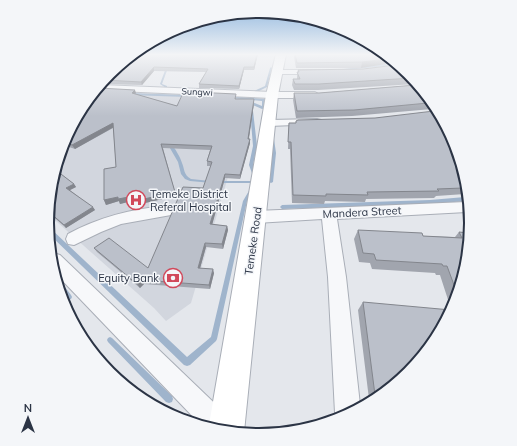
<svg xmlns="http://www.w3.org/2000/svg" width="517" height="446" font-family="Mulish,sans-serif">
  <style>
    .built { fill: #d2d6de }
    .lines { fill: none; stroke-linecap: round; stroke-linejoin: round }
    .stream { fill: #9fb4cc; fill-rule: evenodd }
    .street-casing { stroke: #a9aeb7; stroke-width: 2 }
    .secondary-casing { stroke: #a9aeb7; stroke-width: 2 }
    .street { fill: #f7f8fa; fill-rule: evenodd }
    .secondary { fill: #fff; fill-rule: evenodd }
    .wall { fill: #a1a5ae }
    .shaded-wall { fill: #83868d }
    .building { fill: #bbc0ca; stroke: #83868d }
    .labels { text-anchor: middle; stroke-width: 3; stroke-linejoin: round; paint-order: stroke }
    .far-street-label { font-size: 9px; fill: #2b3445; stroke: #f4f6f9 }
    .poi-label { font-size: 11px; fill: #2b3445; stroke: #f4f6f9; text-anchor: start }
    .street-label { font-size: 11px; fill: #2b3445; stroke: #f4f6f9 }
    .rim { fill: none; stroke: #2b3445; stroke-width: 2 }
  </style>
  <rect width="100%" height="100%" fill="#e4e7ec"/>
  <!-- built -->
  <path class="built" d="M 100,86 L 251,94 L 250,102 L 191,303 L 166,321 L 154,308 L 48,214 L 63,142 Z"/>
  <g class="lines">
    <!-- stream -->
    <path class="stream" d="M 394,63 L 396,65 L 336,71 L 335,70 Z
      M 168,64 L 169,65 L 162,84 L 167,86 L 167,88 L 166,88 L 160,84 L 167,65 Z
      M 271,67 L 272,68 L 267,87 L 255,93 L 249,92 L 249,90 L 254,91 L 265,86 L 270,68 Z
      M 129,93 L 187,95 L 188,96 L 187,97 L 128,95 L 128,94 Z
      M 230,96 L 265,99 L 265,108 L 262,109 L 248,103 L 249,101 L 250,101 L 262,106 L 262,101 L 231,98 L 230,98 Z
      M 250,110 L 253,111 L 257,146 L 253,165 L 257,176 L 255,177 L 253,176 L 249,165 L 253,146 Z
      M 271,138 L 274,139 L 276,153 L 273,182 L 271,183 L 269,182 L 272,153 Z
      M 168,142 L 170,142 L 171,143 C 175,149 180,156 182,163 C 185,170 183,174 191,179 L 210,181 L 212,181 L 212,183 L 190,181 L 185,179 L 181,174 L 178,162 L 167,143 Z
      M 216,181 L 256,181 L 258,182 L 256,183 L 216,183 Z
      M 250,189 L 252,189 L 254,190 L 247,201 L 217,339 L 216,341 L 190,365 L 187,366 L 184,365 L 48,233 L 48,227 L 50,228 L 187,357 L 211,337 L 243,201 Z
      M 465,197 L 466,201 L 430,204 L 282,209 L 280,207 L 282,205 L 430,200 Z
      M 59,281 L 61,282 L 71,295 L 72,297 L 71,299 L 69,300 C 62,296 60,289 58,282 Z
      M 110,337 L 112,338 L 172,396 L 173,399 L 172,402 L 169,403 L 166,402 L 108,342 L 107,340 L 108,338 Z"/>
    <!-- street casing -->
    <g class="street-casing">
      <path id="street" d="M 275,70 L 319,70 L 323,72 L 319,74 L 278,74 L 274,72 Z
        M 100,85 L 272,92 L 315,92 L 320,95 L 315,98 L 272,98 L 97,90 Z
        M 317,119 L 321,120 L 322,122 L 321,124 L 269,126 L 264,123 L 269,120 Z
        M 466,202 L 468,212 L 467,212 L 337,219 L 346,277 L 360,405 L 338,419 L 335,413 L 328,277 L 322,219 L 256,223 L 250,221 L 248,217 L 250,213 L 256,211 Z
        M 166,206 L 171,207 L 174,211 L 171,215 L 121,224 L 101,232 L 74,245 L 68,244 L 66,239 L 68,234 C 99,217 131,209 166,206 Z
        M 53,253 L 60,255 L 231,419 L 235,428 L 234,430 L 199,423 L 57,275 Z"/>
    </g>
    <!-- secondary casing -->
    <g class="secondary-casing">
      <path id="secondary" d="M 276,54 L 286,54 L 278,95 L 244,432 L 209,425 L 266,95 Z"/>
    </g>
    <!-- street -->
    <use href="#street" class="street"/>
    <!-- secondary -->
    <use href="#secondary" class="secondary"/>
  </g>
  <!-- wall -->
  <path class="wall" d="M 258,54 L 254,70 L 244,70 L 239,89 L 199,88 L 199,84 L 206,72 L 154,71 L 142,85 L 102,84 L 109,73 Z
    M 294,54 L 380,54 L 361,68 L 296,68 L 294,57 Z
    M 298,70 L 409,73 L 415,84 L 318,90 L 294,90 L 292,85 L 293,79 L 297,79 L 297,72 L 298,72 Z
    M 416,85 L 432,109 L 352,116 L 296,118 L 293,100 L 294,93 L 319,93 Z
    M 136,93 L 135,94 L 177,106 L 236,98 L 236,99 L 254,103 L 249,139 L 250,143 L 240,179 L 225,178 L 212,224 L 227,226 L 228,230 L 223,249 L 206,247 L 200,268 L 214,273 L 210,289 L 144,284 L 140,288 L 97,252 L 94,248 L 148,268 L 203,188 L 211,166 L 207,166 L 207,161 L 210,150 L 163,148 L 176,196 L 136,205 L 135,200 L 120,204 L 119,201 L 106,205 L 104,200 L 116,167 L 113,128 L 75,149 L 69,147 L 63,142 Z
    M 375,118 L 454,142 L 465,194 L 436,196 L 434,198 L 366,199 L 365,202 L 325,201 L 324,204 L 292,203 L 290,149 L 288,149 L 289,123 L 295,123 Z
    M 57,171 L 74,184 L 76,187 L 70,190 L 95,210 L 66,228 L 49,213 Z
    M 358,230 L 423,236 L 455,237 L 459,232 L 469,233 L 454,304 L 451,309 L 440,275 L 436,275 L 435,273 L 372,269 L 370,263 L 359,262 L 354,239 Z
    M 363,302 L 408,373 L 369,399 L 358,310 Z"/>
  <!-- shaded-wall -->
  <path class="shaded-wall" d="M 257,54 L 258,54 L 254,70 L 254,67 Z
    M 387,59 L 393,63 L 361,68 L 362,62 Z
    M 154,67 L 154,71 L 142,85 L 141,82 Z
    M 244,67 L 244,70 L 239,89 L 239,86 Z
    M 135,90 L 136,93 L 133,96 L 132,93 Z
    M 254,99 L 254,103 L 248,143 L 248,139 Z
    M 113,123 L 114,127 L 75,149 L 72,145 Z
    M 250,139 L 250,143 L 240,179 L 240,175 Z
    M 67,143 L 69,147 L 61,152 L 62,146 Z
    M 225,174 L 225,178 L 211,229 L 210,224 Z
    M 74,184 L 76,187 L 68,191 L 66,188 Z
    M 175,192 L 176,196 L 136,205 L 135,201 Z
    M 134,196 L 136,200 L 120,204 L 119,201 L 106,205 L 104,200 L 118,197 Z
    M 93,207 L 95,210 L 66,228 L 64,225 Z
    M 227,226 L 228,230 L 223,249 L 222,244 Z
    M 205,243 L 206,247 L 199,272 L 198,268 Z
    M 213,269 L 214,273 L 210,289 L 209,285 Z
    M 142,280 L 144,284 L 140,288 L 137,284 Z"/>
  <!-- building -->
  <path class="building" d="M 157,54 L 257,54 L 254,67 L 244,67 L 239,86 L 199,84 L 208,69 L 154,67 L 141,82 L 104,80 L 109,73 L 136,55 Z
    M 295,54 L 380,54 L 387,59 L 362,62 L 297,63 Z
    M 396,65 L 409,73 L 412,78 L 319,84 L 295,84 L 293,79 L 300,79 L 297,72 L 299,72 L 298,70 L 363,69 Z
    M 416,85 L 428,103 L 354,110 L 297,111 L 294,93 L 319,93 Z
    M 99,88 L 135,90 L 132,93 L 177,106 L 183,93 L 194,92 L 236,94 L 235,99 L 254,99 L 248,139 L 250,139 L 240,175 L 225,174 L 210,224 L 227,226 L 222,244 L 205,243 L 198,268 L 213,269 L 209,285 L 142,280 L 137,284 L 94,248 L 109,238 L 148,268 L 183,187 L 203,188 L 212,162 L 207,161 L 212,146 L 161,144 L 175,192 L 135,201 L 134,196 L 118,199 L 118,197 L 104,200 L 104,169 L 116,167 L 113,123 L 72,145 L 67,143 L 62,146 L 63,142 Z
    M 434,111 L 454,142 L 463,188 L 437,189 L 439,191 L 367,192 L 368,195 L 326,194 L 326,196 L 293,195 L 291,142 L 288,142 L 289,123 L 296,123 L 296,121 L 298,120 L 375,118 Z
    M 57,171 L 74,184 L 66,188 L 93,207 L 64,225 L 49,212 Z
    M 358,230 L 422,233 L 423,236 L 462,238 L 459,232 L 469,233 L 457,293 L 447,266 L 443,266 L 442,264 L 376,260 L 374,254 L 363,253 Z
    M 363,302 L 451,310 L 408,373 L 375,395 Z"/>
  <!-- sky -->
  <linearGradient id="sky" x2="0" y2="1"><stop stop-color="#8bb4dd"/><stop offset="0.47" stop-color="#f3f4f6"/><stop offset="1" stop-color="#f3f4f6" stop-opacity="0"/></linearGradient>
  <rect width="517" height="116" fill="url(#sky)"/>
  <!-- icons -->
  <defs>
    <g id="hospital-ring" transform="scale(1)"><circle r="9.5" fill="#f4f6f9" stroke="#d1495b" stroke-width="1.5"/><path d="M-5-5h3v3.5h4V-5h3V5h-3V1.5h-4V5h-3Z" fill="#d1495b"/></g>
    <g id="bank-ring" transform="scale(1)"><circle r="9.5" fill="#f4f6f9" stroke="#d1495b" stroke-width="1.5"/><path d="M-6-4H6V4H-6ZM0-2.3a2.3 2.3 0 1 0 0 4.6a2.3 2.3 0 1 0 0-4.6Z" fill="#d1495b"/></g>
  </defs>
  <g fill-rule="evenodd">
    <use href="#hospital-ring" x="136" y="200"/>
    <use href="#bank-ring" x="173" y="278"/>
  </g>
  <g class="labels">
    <!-- far-street labels -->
    <g class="far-street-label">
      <text transform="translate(197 92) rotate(3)" y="3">Sungwi</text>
    </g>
    <!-- poi labels -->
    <g class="poi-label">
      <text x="150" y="198">Temeke District<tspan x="150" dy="13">Referal Hospital</tspan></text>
      <text x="159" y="282" text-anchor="end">Equity Bank</text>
    </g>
    <!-- street labels -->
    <g class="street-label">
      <text transform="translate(362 212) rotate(-3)" y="4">Mandera Street</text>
      <text transform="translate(253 241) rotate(-82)" y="4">Temeke Road</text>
    </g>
  </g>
  <!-- crop -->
  <path d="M0 0H517V446H0ZM54 223a205 205 0 1 1 410 0a205 205 0 1 1-410 0Z" fill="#f4f6f9" fill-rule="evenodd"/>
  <path class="rim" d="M54 223a205 205 0 1 1 410 0a205 205 0 1 1-410 0Z"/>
  <!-- north arrow -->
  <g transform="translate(28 418)" stroke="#f4f6f9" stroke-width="3" paint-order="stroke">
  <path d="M0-3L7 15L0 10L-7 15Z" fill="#2b3445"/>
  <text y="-6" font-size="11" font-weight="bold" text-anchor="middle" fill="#2b3445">N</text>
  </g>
</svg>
